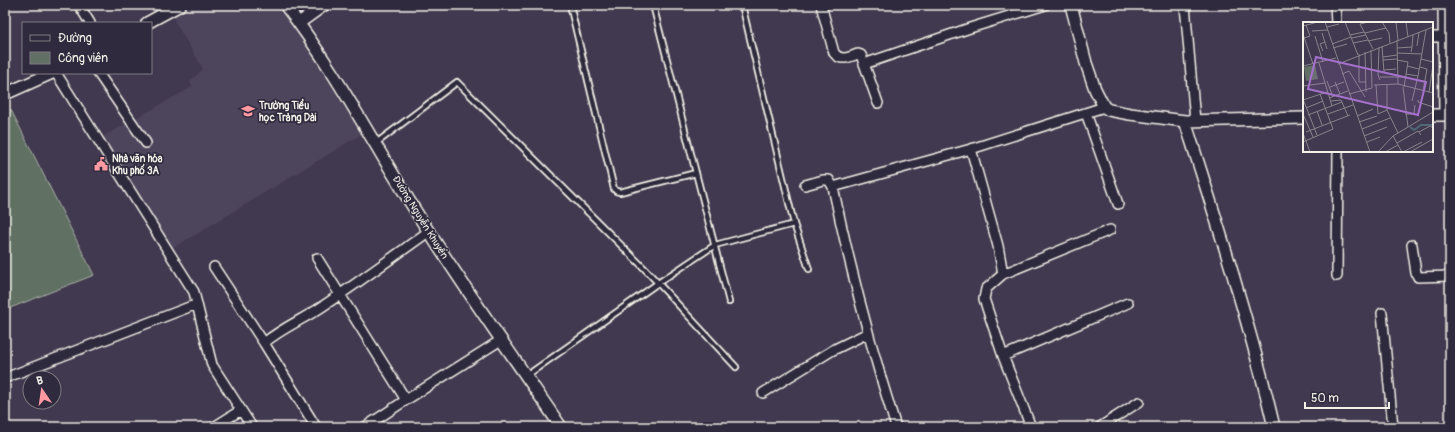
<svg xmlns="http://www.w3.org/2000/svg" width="1455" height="432" font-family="Pangolin,sans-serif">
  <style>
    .built { fill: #4e445b }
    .green { fill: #616f64; stroke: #aab0a6 }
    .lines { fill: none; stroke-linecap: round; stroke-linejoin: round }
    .service-casing { stroke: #f4f1e8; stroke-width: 8 }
    .minor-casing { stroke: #f4f1e8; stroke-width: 12 }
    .tertiary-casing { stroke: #f4f1e8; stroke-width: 14 }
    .service { stroke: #2f2a3d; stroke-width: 4.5 }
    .minor { stroke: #2f2a3d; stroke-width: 9 }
    .tertiary { stroke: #2f2a3d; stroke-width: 11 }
    .labels { text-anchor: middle; stroke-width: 3.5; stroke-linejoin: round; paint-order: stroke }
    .poi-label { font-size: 10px; font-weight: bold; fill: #f4f1e8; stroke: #2f2a3d; text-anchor: start }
    .street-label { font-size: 10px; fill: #f4f1e8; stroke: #2f2a3d }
    .inset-river { fill: none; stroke: #4f6878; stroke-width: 2 }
    .inset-road { fill: none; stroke: #89838c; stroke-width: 1 }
    .view { fill: #a571cd; fill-opacity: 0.15; stroke: #a571cd; stroke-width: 2 }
    .inset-edge { fill: none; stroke: #f4f1e8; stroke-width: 2 }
  </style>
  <rect width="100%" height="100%" fill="#41394f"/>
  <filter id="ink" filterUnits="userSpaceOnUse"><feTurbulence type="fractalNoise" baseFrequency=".025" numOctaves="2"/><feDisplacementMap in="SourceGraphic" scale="8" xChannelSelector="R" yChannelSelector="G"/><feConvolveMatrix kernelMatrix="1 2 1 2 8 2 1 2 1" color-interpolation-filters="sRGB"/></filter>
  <g filter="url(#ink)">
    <!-- built -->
    <path class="built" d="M 193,5 L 277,5 L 294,27 L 362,134 L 170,250 L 100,138 L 192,87 L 190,81 L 203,69 L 172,17 Z"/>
    <!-- green -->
    <path class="green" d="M 11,110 L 94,275 L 5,310 L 5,113 Z"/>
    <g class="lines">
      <!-- service casing -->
      <g class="service-casing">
        <path id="service" d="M 570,5 L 614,189 L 616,191 L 620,192 L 696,173
          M 653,5 L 729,302
          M 375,144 L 457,82 L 644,268 L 736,367
          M 794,224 L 809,269
          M 526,376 L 658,283 L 715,245 L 794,224 L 742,5"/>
      </g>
      <!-- minor casing -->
      <g class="minor-casing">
        <path id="minor" d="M 79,5 L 90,23
          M 821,5 L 834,53 C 841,62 849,57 858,54 L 861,55 L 878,103
          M 1185,5 L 1195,121
          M 1335,5 L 1336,23
          M 1443,5 L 1444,115
          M 1432,37 L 1443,37
          M 864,64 L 970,28 L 1045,5
          M 56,73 L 194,292 L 212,365 L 252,427
          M 98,73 L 146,143
          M 1086,113 L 1118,204
          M 971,149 L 998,246 L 1003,274 L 986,289 L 984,299 L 1003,356 L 1031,427
          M 805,185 L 823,180 L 829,180 L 833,187 C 850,268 871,348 896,427
          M 833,187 L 971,149 L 1104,107
          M 1412,245 L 1416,273 L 1418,277 L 1450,276
          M 317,258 L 406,400
          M 214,267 L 264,343 L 316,427
          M 1003,274 L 1110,230
          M 1337,276 L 1338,151
          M 1382,313 L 1393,427
          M 264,343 C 282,328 304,319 323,306 C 359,282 393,257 428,232
          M 1003,356 L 1128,303
          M 5,378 L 197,304
          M 763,393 L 833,350 L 868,333
          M 214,427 L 241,410
          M 365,427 L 406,400 L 501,340
          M 1100,427 L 1139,402"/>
      </g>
      <!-- tertiary casing -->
      <g class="tertiary-casing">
        <path id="tertiary" d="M 285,5 C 340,76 380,157 429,232 C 471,298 517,362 561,427
          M 1071,5 L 1086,63 L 1095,89 L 1104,107 L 1109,110 L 1130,114 L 1185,121 L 1304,118
          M 147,23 L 180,5
          M 299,23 L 324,5
          M 5,94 L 52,73
          M 1432,115 L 1450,115
          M 1185,121 C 1217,222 1250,324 1274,427"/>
      </g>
      <!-- service -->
      <use href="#service" class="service"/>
      <!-- minor -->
      <use href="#minor" class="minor"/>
      <!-- tertiary -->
      <use href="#tertiary" class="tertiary"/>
    </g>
  </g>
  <!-- icons -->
  <defs>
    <g id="school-bare" transform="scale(1.08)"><path d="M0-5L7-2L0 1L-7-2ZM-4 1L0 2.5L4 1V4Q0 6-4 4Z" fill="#ff9aa2" stroke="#2f2a3d" stroke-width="2.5" paint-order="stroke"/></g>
    <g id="civic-bare" transform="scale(1.08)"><path d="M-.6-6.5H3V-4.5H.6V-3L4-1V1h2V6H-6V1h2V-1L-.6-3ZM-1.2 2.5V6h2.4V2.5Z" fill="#ff9aa2" stroke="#2f2a3d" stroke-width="2.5" paint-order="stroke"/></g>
  </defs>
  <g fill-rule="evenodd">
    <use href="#school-bare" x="248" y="111"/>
    <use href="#civic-bare" x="101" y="164"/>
  </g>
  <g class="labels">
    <!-- poi labels -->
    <g class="poi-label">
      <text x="259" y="109">Trường Tiểu<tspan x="259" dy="12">học Trảng Dài</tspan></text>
      <text x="112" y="162">Nhà văn hóa<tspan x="112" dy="12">Khu phố 3A</tspan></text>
    </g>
    <!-- street labels -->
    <g class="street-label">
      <text transform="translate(421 217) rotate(58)" y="4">Đường Nguyễn Khuyến</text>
    </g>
  </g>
  <!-- overview -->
  <g transform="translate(1303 22)">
    <rect width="130" height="130" fill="#41394f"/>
    <path d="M 12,43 L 15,57 L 3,59 L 1,45 Z" fill="#616f64"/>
    <path class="inset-river" d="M 107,105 L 111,108 L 118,103 L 130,103"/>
    <path class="inset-road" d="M 22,0 L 67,130M 42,0 L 55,33M 66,0 L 57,2 L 70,27M 79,0 L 86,11 L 87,21M 93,0 L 95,18M 103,0 L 105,15M 0,4 L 15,0M 24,5 L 36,2M 9,9 L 25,8M 19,11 L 24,27M 62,11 L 83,6M 0,12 L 10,42M 47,13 L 61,10M 12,14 L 20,40M 1,16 L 7,14 L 3,3M 49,16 L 63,13M 94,18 L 95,62 L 130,71M 65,19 L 79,16M 50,21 L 65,18M 29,22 L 48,15M 79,24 L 81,50M 114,24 L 116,10M 76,25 L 75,53 L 77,58M 109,25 L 110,13M 30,26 L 44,22M 94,26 L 109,25 L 108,30M 20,29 L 17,22 L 22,20M 62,30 L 63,70M 94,31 L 119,32M 56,32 L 56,60 L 63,60M 80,35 L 94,33M 118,37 L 130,40M 80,38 L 94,37M 94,38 L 105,40 L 101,65M 16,41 L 29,84M 35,42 L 130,5M 0,44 L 33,36M 104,44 L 116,47M 117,45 L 124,47 L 120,69M 81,48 L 93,47M 39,52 L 46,49 L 62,75M 103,52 L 115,54 L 123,8M 77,55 L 103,55M 24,59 L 30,75M 32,60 L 37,72M 71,63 L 95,62M 73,63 L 75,92 L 84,88M 84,63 L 84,88 L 95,111M 0,64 L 22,61M 27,65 L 41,60M 100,65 L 105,105M 126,70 L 130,43M 46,72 L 69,66 L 68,28M 26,76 L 45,69M 0,77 L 14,113M 0,78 L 24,70M 115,78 L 115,80 L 130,85M 28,79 L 38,78 L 45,94M 109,79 L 115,54M 3,86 L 20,79M 14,89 L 19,103M 0,92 L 10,115M 25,92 L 50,83M 102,92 L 111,92 L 112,83M 5,93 L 39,80M 54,94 L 70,87M 56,100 L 74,94M 59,107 L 87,96M 3,110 L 47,93M 116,110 L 127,104 L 130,106M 0,111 L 7,130M 61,114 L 84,105M 90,114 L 99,130M 0,120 L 30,107 L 17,72M 64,120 L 77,115M 94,121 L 115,109 L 118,113M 75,130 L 90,114 L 130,90M 82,130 L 95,123M 100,130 L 119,120M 107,130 L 130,117"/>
    <path class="view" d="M 13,35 L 123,60 L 115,93 L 5,67 Z"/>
    <rect width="130" height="130" class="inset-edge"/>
  </g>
  <!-- margin -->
  <rect width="1455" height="432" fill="none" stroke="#2f2a3d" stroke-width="20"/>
  <rect x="10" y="10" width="1435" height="412" fill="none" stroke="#f4f1e8" stroke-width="1.5" filter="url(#ink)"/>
  <!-- legend -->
  <rect x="22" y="22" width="130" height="52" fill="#2f2a3d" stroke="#7e7a81"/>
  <rect x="30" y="35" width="20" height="6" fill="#2f2a3d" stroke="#7e7a81"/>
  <text x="58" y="42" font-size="12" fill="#f4f1e8">Đường</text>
  <rect x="30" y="52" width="20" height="12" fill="#616f64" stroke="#7e7a81"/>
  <text x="58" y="62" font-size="12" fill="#f4f1e8">Công viên</text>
  <!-- north arrow -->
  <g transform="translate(42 390) rotate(347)"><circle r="19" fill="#2f2a3d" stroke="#7e7a81"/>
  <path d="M0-3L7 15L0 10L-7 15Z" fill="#ff9aa2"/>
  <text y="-6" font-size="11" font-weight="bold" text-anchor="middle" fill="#f4f1e8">B</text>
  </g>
  <!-- scale -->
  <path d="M1305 402v6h84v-6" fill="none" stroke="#f4f1e8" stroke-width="2"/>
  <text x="1311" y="402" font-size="12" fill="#f4f1e8" stroke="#2f2a3d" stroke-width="3" paint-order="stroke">50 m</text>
</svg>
